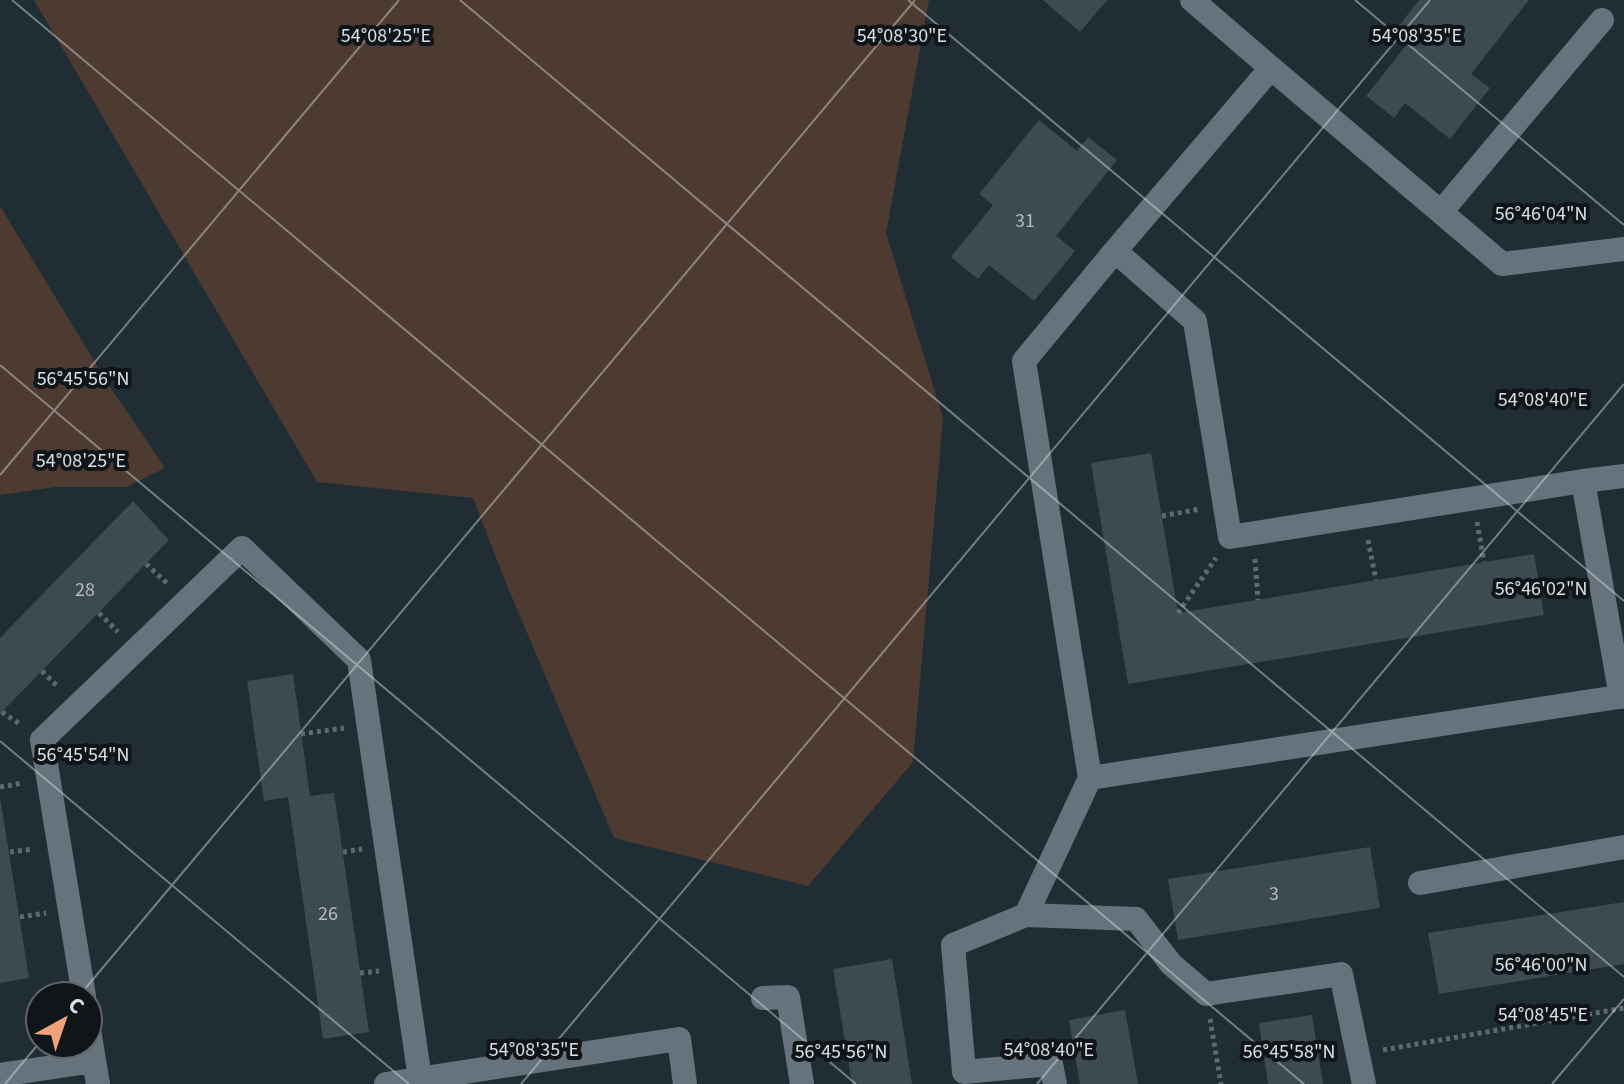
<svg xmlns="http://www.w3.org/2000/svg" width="1624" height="1084" font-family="'Source Sans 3',sans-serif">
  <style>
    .green { fill: #4d3a30 }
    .building { fill: #3e4a52 }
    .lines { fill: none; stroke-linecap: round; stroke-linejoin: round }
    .path { stroke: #5e6970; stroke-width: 5; stroke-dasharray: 4 4; stroke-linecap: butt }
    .minor { stroke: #66737c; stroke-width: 24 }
    .ticks { fill: none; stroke: #d8e0e5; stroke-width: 2; stroke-opacity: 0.45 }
    .labels { text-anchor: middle; stroke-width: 8; stroke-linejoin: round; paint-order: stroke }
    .number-label { font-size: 20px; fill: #b2bac0 }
    .ticks-label { font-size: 20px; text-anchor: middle; fill: #d8e0e5; stroke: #0f1518; stroke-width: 8; stroke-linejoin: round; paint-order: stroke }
  </style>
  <rect width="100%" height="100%" fill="#212d35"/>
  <!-- green -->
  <path class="green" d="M 34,0 L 929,0 L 886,233 L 943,418 L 913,762 L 808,886 L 614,838 L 506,583 L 473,498 L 317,482 Z
    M 0,206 L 107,382 L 165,468 L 127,487 L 56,487 L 0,495 Z"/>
  <!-- building -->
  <path class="building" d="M 1043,0 L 1107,0 L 1080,32 Z
    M 1419,0 L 1529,0 L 1471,74 L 1490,88 L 1450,139 L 1405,103 L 1394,118 L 1366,96 L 1408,43 L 1394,32 Z
    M 1039,120 L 1077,151 L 1088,137 L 1117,160 L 1056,236 L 1075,251 L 1034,301 L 989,265 L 978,279 L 951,257 L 993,205 L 979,194 Z
    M 1151,453 L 1178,613 L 1534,554 L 1544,615 L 1128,684 L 1091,463 Z
    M 133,501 L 169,540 L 0,714 L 0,638 Z
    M 293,674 L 310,796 L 334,793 L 369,1032 L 323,1039 L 288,797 L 264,801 L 247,681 Z
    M 0,797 L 29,978 L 0,983 Z
    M 1370,847 L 1380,908 L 1178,940 L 1168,879 Z
    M 1624,902 L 1624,964 L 1439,994 L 1428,933 Z
    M 892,959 L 912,1084 L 852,1084 L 833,969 Z
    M 1125,1010 L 1138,1084 L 1080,1084 L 1069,1020 Z
    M 1312,1015 L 1323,1084 L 1268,1084 L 1259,1023 Z"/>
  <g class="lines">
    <!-- path -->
    <path class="path" d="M 1162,516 L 1200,509
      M 1477,522 L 1484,562
      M 1368,540 L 1376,580
      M 1255,559 L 1258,600
      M 146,564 L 169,585
      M 99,613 L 118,632
      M 1178,613 L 1216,558
      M 42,671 L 58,687
      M 2,712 L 21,725
      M 301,734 L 344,728
      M 0,787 L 23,783
      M 10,852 L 33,849
      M 343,852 L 362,849
      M 20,917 L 46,913
      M 360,973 L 379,971
      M 1210,1019 L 1221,1084
      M 1383,1050 L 1624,1008"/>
    <!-- minor -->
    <path class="minor" d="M 1192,0 L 1271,68
      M 1441,212 L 1602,20
      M 1115,251 L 1271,68 L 1502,264 L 1624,249
      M 1583,481 L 1230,537 L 1195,321 L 1115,251 L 1024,361 L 1090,778 L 1624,696
      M 1621,697 L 1583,481 L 1624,476
      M 1420,883 L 1624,847
      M 1026,915 L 1090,778
      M 84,996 L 42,740 L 242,548 L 359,660 L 420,1079
      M 763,998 L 788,997 L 802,1084
      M 88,1024 L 98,1084
      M 0,1075 L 94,1061
      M 386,1084 L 679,1039 L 685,1084
      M 1055,1084 L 1051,1064 L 964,1072 L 953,945 L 1026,915 L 1136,919 L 1171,964 L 1206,994 L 1341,974 L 1364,1084"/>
  </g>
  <!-- ticks -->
  <path class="ticks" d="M 12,0 L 1304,1084M 460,0 L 1624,977M 908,0 L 1624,601M 1355,0 L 1624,225M 0,365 L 856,1084M 0,475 L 399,0M 0,741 L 409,1084M 79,996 L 915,0M 5,1084 L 40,1042M 521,1084 L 1430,0M 1037,1084 L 1624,384M 1552,1084 L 1624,999"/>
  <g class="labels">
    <!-- number labels -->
    <g class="number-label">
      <text x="1025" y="227">31</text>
      <text x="85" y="596">28</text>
      <text x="1274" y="900">3</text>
      <text x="328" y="920">26</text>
    </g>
  </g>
  <g class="ticks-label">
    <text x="386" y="42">54°08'25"E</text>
    <text x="902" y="42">54°08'30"E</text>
    <text x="1417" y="42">54°08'35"E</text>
    <text x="1541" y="220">56°46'04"N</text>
    <text x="83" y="385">56°45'56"N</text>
    <text x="1543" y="406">54°08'40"E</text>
    <text x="81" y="467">54°08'25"E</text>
    <text x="1541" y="595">56°46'02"N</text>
    <text x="83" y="761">56°45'54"N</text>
    <text x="1541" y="971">56°46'00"N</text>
    <text x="1543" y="1021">54°08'45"E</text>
    <text x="534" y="1056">54°08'35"E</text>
    <text x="1049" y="1056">54°08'40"E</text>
    <text x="841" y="1058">56°45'56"N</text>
    <text x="1289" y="1058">56°45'58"N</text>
  </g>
  <!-- north arrow -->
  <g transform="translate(64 1020) rotate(40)"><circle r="38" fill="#0f1518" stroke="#5f666a" stroke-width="2"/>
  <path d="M0-6L14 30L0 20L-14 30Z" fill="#f0a279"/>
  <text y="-12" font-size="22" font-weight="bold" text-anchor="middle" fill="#d8e0e5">С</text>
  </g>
</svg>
